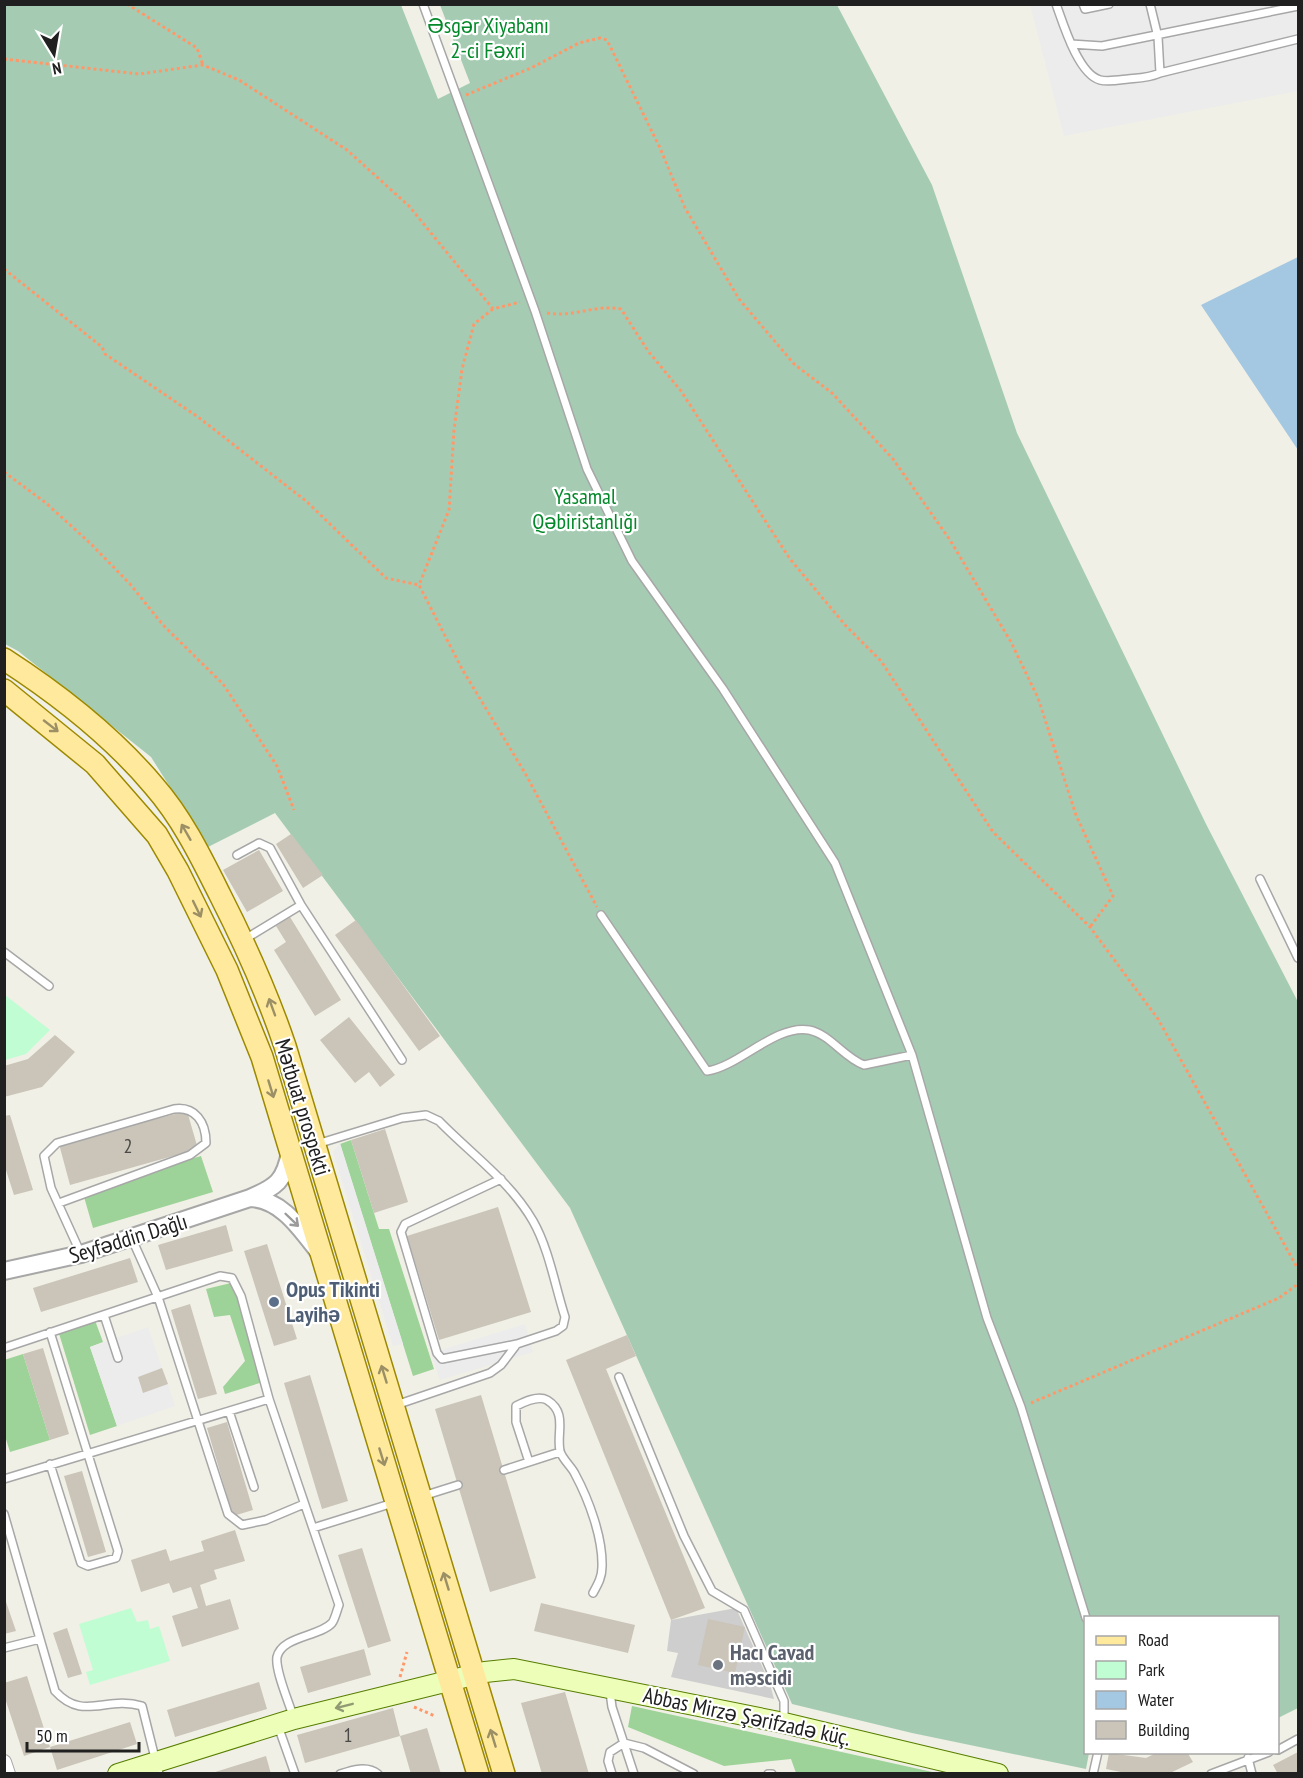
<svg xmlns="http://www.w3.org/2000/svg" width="1303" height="1778" font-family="'PT Sans Narrow',sans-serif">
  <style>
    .religious { fill: #cecece }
    .forest { fill: #9dd398 }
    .cemetery { fill: #a5ccb3 }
    .park { fill: #c1fdd2 }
    .parking { fill: #ececec }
    .water { fill: #a4c7e2 }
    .building { fill: #cac4b9 }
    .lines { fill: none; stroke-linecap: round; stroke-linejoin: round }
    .service-casing { stroke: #a7a7a7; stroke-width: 10 }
    .minor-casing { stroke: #a7a7a7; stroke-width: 16 }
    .tertiary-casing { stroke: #a7a7a7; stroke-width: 20 }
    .secondary-casing { stroke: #577e00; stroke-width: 22 }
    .primary-casing { stroke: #9c8900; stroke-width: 24 }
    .path { stroke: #ff9869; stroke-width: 3; stroke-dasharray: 3 3; stroke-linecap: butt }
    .service { stroke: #fff; stroke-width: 7 }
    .minor { stroke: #fff; stroke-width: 14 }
    .tertiary { stroke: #fff; stroke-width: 16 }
    .secondary { stroke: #ecfeb7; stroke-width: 20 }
    .primary { stroke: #ffe99d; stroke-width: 21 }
    .oneway { stroke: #9b8f65 }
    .oneway2 { stroke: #9b9b9b }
    .oneway3 { stroke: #909a73 }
    .service-dot { fill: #5c6f8a; stroke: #fff; stroke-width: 2 }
    .worship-dot { fill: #6b7280; stroke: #fff; stroke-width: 2 }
    .labels { text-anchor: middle; stroke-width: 4.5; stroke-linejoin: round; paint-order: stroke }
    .number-label { font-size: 20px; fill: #4a4946 }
    .park-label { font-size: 22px; fill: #04892a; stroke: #fff }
    .street-label { font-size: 22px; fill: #202020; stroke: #fff }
    .service-label { font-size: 22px; font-weight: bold; fill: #4e5e75; stroke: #fff; text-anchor: start }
    .worship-label { font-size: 22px; font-weight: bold; fill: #5b616d; stroke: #fff; text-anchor: start }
  </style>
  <rect width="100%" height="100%" fill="#f1f0e6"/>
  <!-- religious -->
  <path class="religious" d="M 736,1608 L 770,1684 L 774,1699 L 671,1677 L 678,1653 L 667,1651 L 671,1620 Z"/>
  <!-- forest -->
  <path class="forest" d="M 351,1140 L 379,1229 L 389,1229 L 434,1369 L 413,1376 L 340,1144 Z
    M 201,1156 L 213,1192 L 93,1228 L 82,1190 Z
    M 235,1282 L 266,1381 L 225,1394 L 223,1387 L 245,1361 L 230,1315 L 214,1317 L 206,1289 Z
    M 93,1315 L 103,1342 L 90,1347 L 117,1426 L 90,1435 L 57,1327 Z
    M 23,1354 L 50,1440 L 10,1452 L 5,1436 L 4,1360 Z
    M 632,1706 L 937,1773 L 796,1773 L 791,1759 L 724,1766 L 628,1727 Z"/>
  <!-- cemetery -->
  <path class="cemetery" d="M 4,5 L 401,5 L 438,99 L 470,83 L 440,5 L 837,5 L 932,185 L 1017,433 L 1206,824 L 1298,1002 L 1298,1708 L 1278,1718 L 1278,1618 L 1086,1618 L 1086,1752 L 1089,1753 L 1086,1769 L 912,1733 L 792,1704 L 570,1208 L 275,813 L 208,847 L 151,757 L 18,651 L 5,644 Z"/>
  <!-- park -->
  <path class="park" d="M 5,995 L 50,1030 L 26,1054 L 5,1060 Z
    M 131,1608 L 137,1622 L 148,1620 L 150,1629 L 159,1626 L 170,1661 L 90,1685 L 86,1672 L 93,1670 L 79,1624 Z"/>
  <!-- parking -->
  <path class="parking" d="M 1030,5 L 1298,5 L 1298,91 L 1064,136 Z
    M 340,1143 L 403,1344 L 393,1346 L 333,1152 Z
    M 525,1324 L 533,1352 L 440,1380 L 431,1353 Z
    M 148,1327 L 162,1368 L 138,1377 L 143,1393 L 168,1384 L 175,1406 L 117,1426 L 90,1347 Z"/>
  <!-- water -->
  <path class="water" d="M 1298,257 L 1298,450 L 1201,305 Z"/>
  <!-- building -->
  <path class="building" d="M 291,834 L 323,875 L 303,888 L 276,844 Z
    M 259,850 L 283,891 L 247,912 L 223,870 Z
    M 290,917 L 341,1000 L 315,1016 L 274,950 L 286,942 L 276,926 Z
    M 356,920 L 440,1036 L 419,1051 L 335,935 Z
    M 349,1017 L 395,1075 L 380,1087 L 369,1072 L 355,1083 L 320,1040 Z
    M 55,1035 L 75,1052 L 42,1087 L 4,1097 L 4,1066 L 28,1059 Z
    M 187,1111 L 198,1149 L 70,1185 L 59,1144 Z
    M 10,1115 L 33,1190 L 14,1195 L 4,1164 L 4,1116 Z
    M 385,1129 L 408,1202 L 374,1213 L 351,1140 Z
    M 498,1207 L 531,1312 L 439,1340 L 407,1236 Z
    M 226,1225 L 233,1251 L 166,1270 L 158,1245 Z
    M 267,1244 L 297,1339 L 274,1346 L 244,1251 Z
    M 130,1258 L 138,1282 L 41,1312 L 33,1288 Z
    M 190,1304 L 217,1394 L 198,1399 L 171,1310 Z
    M 627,1335 L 636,1356 L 606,1369 L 705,1608 L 671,1620 L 566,1360 Z
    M 43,1348 L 69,1434 L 50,1440 L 23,1354 Z
    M 162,1368 L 168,1384 L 143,1393 L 138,1377 Z
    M 310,1375 L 348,1501 L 322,1509 L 284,1383 Z
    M 481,1395 L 536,1578 L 490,1592 L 435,1409 Z
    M 227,1422 L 253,1510 L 233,1516 L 207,1428 Z
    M 82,1471 L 106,1552 L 88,1557 L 64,1476 Z
    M 235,1530 L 245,1561 L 214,1570 L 217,1579 L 200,1585 L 206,1606 L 230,1599 L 239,1629 L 182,1647 L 172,1616 L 198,1608 L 191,1587 L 173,1593 L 169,1583 L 141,1592 L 131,1560 L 166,1549 L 170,1561 L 204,1551 L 201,1541 Z
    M 362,1548 L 391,1641 L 368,1648 L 338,1555 Z
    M 4,1596 L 16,1631 L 4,1634 Z
    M 541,1603 L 635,1625 L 628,1653 L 534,1631 Z
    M 708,1619 L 745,1627 L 735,1673 L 698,1665 Z
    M 67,1628 L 82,1674 L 68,1678 L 53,1633 Z
    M 364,1649 L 371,1675 L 308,1693 L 300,1667 Z
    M 27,1676 L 50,1747 L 24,1756 L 4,1695 L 4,1683 Z
    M 259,1682 L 267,1709 L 175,1737 L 167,1710 Z
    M 565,1692 L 589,1774 L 542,1774 L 521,1703 Z
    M 393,1708 L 400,1736 L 427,1728 L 441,1774 L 411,1774 L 400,1736 L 305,1763 L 297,1735 Z
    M 130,1722 L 137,1744 L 57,1770 L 50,1747 Z
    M 1158,1752 L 1187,1752 L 1193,1762 L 1168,1774 L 1131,1774 L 1106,1769 L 1109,1753 L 1146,1758 Z
    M 1298,1752 L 1298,1774 L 1278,1774 L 1273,1765 Z
    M 266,1756 L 271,1774 L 212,1774 L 212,1773 Z"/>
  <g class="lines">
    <!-- service casing -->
    <g class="service-casing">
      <path id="service" d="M 423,4 L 535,311 L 587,469 L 632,561 L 723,689 L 835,863 L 912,1055 L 987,1318 L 1021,1407 L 1086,1618
        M 1056,4 C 1063,23 1078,74 1100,80 C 1108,82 1119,80 1128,79 C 1139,78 1149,78 1160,73 L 1158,37 L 1150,4
        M 1083,4 L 1085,9 L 1109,4
        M 1071,44 L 1102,46 L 1298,6
        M 1160,73 L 1298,39
        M 237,855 L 259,843 L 270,848 L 301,905 L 402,1060
        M 1260,879 L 1298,958
        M 601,915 L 707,1071 C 738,1067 776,1024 809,1030 C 830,1034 844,1058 864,1065 L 912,1055
        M 245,939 L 301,905
        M 4,952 L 49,986
        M 317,1144 L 402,1118 L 426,1115 L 439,1121 C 470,1153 510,1181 533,1221 C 549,1249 555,1286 565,1317 L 563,1326 L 556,1331 L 517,1344 L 501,1365 L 490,1373 L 396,1405
        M 501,1179 L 405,1224 L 401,1232 L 437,1353 L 442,1359 L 517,1344
        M 59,1203 L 190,1155 L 206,1143 C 206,1122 195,1106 174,1109 L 57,1143 L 44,1156 L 51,1188 L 81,1254
        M 132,1239 L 158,1297 L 228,1514 L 242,1525 L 266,1520 L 304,1504
        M 104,1315 L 118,1358
        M 4,1348 L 220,1276 L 232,1278 L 241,1296 L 269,1399 L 339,1605 C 337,1610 335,1619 332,1623 C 319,1637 282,1636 277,1657 C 275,1671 289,1702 293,1716
        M 619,1377 L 684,1536 L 712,1591 L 744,1610 L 784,1701 L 784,1720
        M 229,1411 L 254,1487
        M 529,1462 L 516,1422 L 516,1406 C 524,1402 538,1395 547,1400 C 568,1413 556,1433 560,1451 C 562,1459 572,1467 575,1474 C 589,1500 603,1538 602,1567 C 602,1577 598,1584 593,1593
        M 50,1464 L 81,1563 L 88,1566 L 116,1558 L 118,1551 L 50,1332
        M 504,1470 L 560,1452
        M 4,1479 L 269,1399
        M 423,1496 L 458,1485
        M 4,1514 L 55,1691 C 83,1722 106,1695 142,1706 L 159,1774
        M 313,1528 L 393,1503
        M 4,1648 L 40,1639
        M 610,1692 L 612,1707 L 634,1774
        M 278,1726 L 295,1774
        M 1278,1750 L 1298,1739
        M 1248,1758 L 1252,1774
        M 340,1774 C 352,1770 367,1765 378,1774
        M 612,1774 L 608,1761 L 610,1752 L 624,1743 L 644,1748 L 694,1774
        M 768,1774 L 772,1774
        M 1093,1774 L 1098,1752
        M 1211,1774 L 1269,1752"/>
    </g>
    <!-- minor casing -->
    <g class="minor-casing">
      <path id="minor" d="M 4,1762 L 8,1774"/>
    </g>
    <!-- tertiary casing -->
    <g class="tertiary-casing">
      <path id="tertiary" d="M 250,1198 C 281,1199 300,1228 318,1251
        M 4,1271 L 81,1254 L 250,1198 C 276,1187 285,1181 290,1152"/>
    </g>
    <!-- secondary casing -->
    <g class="secondary-casing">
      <path id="secondary" d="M 118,1774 L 294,1719 L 485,1672 L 514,1669 L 784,1723 L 998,1774"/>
    </g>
    <!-- primary casing -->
    <g class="primary-casing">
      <path id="primary" d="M 4,659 C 58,694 113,737 154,786 C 182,818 201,857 220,895 C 245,944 267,993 285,1046 L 504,1774
        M 4,690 L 95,764 L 157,835 L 178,871 L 227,970 L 262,1057 L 478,1774"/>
    </g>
    <!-- path -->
    <path class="path" d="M 127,4 L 197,48 L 203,65
      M 4,59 L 139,74 L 203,65 L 239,80 L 347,150 L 409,206 L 493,309 L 520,302
      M 466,95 L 531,68 L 579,43 L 600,38 L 607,40 L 660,148 L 685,208 L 739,299 L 794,364 L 832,393 L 893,459 L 950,540 L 1011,642 L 1038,698 L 1076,815 L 1113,896 L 1090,927
      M 4,269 L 102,347 L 105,354 L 198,417 L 306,501 L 386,578 L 419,585
      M 493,309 L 474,324 L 462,369 L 454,430 L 449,510 L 419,585 L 462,669 L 525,773 L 597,907
      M 547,313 C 573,318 595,304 621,309 L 648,351 L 681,391 L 790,559 L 846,626 L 881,661 L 993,832 L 1090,927 L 1158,1019 L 1298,1269
      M 4,472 L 46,503 L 91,544 L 130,584 L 163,625 L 223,684 L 277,766 L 294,810
      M 1031,1403 L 1279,1298 L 1298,1284
      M 400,1677 L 407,1652
      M 414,1707 L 435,1716"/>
    <!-- service -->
    <use href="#service" class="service"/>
    <!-- minor -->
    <use href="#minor" class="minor"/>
    <!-- tertiary -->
    <use href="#tertiary" class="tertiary"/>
    <!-- secondary -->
    <use href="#secondary" class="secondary"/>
    <!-- primary -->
    <use href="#primary" class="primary"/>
  </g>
  <!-- one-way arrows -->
  <defs><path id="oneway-shaft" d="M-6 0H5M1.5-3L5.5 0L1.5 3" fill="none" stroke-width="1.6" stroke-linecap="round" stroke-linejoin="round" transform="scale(1.5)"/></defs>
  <g class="oneway">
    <use href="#oneway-shaft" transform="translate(51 726) rotate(38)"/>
    <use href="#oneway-shaft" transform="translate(186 832) rotate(-120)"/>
    <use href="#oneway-shaft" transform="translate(197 909) rotate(64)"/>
    <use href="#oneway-shaft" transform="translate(272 1007) rotate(-110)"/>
    <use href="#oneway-shaft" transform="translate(271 1089) rotate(73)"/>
    <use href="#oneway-shaft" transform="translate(384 1374) rotate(-107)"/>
    <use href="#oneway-shaft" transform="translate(382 1457) rotate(73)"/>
    <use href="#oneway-shaft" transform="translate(446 1581) rotate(-107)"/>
    <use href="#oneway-shaft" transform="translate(493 1738) rotate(-107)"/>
  </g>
  <use class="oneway2" href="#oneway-shaft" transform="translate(292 1220) rotate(44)"/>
  <use class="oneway3" href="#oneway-shaft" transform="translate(344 1706) rotate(166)"/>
  <!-- markers -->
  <circle class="service-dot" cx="274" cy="1302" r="6"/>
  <circle class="worship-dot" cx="718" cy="1665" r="6"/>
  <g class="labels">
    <!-- number labels -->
    <g class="number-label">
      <text x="128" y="1153">2</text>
      <text x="348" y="1742">1</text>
    </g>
    <!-- park labels -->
    <g class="park-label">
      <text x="488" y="33">Əsgər Xiyabanı<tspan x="488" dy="25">2-ci Fəxri</tspan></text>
      <text x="585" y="504">Yasamal<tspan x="585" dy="25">Qəbiristanlığı</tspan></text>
    </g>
    <!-- street labels -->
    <g class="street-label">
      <text transform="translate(303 1107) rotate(73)" y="8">Mətbuat prospekti</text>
      <text transform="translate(128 1238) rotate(-17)" y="8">Seyfəddin Dağlı</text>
      <text transform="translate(747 1716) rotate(12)" y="8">Abbas Mirzə Şərifzadə küç.</text>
    </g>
    <!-- service labels -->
    <g class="service-label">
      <text x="286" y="1297">Opus Tikinti<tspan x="286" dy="25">Layihə</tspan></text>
    </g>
    <!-- worship labels -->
    <g class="worship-label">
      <text x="730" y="1660">Hacı Cavad<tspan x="730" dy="25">məscidi</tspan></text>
    </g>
  </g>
  <!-- border -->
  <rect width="1303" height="1778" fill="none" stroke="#202020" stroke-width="12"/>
  <!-- legend -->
  <rect x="1084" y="1616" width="195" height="138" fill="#ffffff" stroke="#a6a6a6" stroke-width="1.5"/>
  <rect x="1096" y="1636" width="30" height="9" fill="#ffe99d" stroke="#a6a6a6" stroke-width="1.5"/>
  <text x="1138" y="1646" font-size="18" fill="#202020">Road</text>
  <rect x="1096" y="1661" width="30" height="18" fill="#c1fdd2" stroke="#a6a6a6" stroke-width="1.5"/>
  <text x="1138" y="1676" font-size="18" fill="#202020">Park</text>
  <rect x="1096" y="1691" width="30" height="18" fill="#a4c7e2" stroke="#a6a6a6" stroke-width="1.5"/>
  <text x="1138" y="1706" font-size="18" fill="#202020">Water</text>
  <rect x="1096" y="1721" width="30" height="18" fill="#cac4b9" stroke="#a6a6a6" stroke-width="1.5"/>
  <text x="1138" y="1736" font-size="18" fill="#202020">Building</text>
  <!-- north arrow -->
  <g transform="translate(54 54) rotate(169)" stroke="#ffffff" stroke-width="4.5" paint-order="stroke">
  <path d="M0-4.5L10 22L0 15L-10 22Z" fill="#202020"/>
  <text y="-9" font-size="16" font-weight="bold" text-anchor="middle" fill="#202020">N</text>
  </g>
  <!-- scale -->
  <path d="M27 1742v9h112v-9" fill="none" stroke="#202020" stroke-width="3"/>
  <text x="36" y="1742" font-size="18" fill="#202020" stroke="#ffffff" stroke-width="4.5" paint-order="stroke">50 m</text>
</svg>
